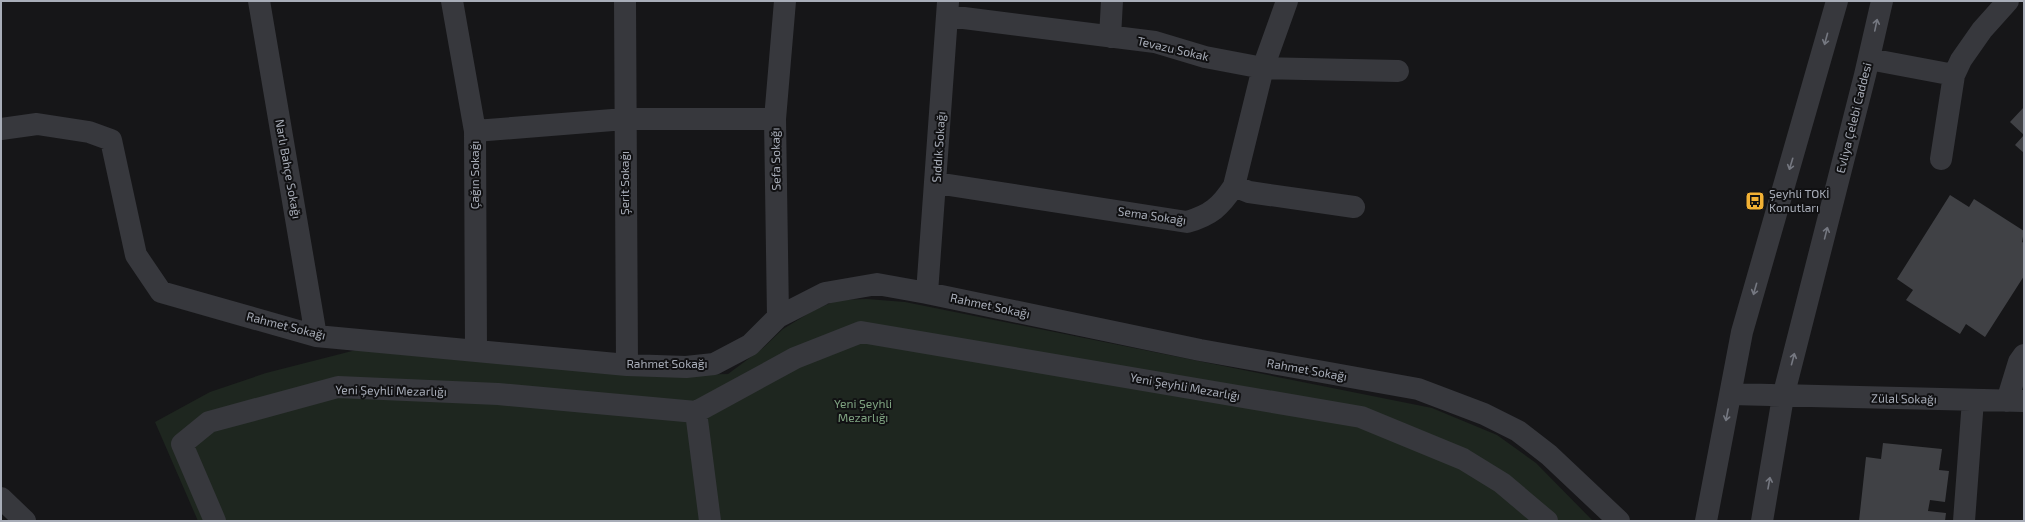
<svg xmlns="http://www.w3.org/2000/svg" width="2025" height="522" font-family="'Exo 2',sans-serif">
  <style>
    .green { fill: #1e261f }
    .building { fill: #404145 }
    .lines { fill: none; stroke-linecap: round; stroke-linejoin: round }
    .minor { stroke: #37383d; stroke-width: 22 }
    .oneway { stroke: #757881 }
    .labels { text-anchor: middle; stroke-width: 4; stroke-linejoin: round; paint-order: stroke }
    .street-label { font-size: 12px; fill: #a8adb8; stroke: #111113 }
    .poi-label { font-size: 12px; fill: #a8adb8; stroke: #111113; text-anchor: start }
    .park-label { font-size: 12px; fill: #7fa381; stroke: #111113 }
  </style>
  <rect width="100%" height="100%" fill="#161618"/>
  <!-- green -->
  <path class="green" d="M 867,299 L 905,302 L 1432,408 L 1497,435 L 1536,463 L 1593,521 L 198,521 L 155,422 L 210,392 L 266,373 L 356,350 L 643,376 L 728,374 L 763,348 L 783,329 L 814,310 L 838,300 Z"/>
  <!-- building -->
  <path class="building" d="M 2024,107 L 2024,135 L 2010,122 Z
    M 2024,135 L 2024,153 L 2015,145 Z
    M 1950,195 L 1969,207 L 1974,199 L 2024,231 L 2022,242 L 2024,243 L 2024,276 L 1985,337 L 1966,324 L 1960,334 L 1906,300 L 1913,290 L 1897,279 Z
    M 1883,443 L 1942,449 L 1939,470 L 1949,471 L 1945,502 L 1930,500 L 1928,511 L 1946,513 L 1945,521 L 1859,521 L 1866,457 L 1881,459 Z"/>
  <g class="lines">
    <!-- minor -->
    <path class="minor" d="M 259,1 L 316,336
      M 452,1 L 475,131 L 476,350
      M 625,1 L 627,365
      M 948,16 L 1155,42 L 1205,57 L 1263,68 L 1398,71
      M 1110,37 L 1112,1
      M 1869,59 L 1954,75
      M 1,129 L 37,124 L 89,132 L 111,140 L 136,255 L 161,292 L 316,336 L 627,365 L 686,367 L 714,364 L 750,345 L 778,317 L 825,293 L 877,284 L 927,293 L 1200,350 L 1418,389 L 1484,414 L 1518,431 L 1549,455 L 1619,521
      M 475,131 L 625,119 L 775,119
      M 1941,159 L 1954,75 L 1961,60 L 1982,30 L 2008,1
      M 936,183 L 1187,222 C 1211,215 1220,207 1234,186 L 1263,68 L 1287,1
      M 1234,186 L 1249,192 L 1354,207
      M 927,293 L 948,2
      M 778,317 L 775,119 L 785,1
      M 1731,394 L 2024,401
      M 2007,401 L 2019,362 L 2024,355
      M 696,412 L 710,521
      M 1,498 L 25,521
      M 215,521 L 182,444 L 209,422 L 338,387 L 498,394 L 696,412 L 795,358 L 861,332 L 1361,417 L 1463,459 L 1502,483 L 1547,521
      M 1706,521 L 1742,332 L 1837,1
      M 1762,521 L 1783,397 L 1865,75 L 1882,1
      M 1964,521 L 1973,400"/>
  </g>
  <!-- one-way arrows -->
  <defs><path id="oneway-shaft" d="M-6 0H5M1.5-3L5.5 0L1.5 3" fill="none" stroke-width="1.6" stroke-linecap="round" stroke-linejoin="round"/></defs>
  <g class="oneway">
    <use href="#oneway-shaft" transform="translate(1876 25) rotate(-78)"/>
    <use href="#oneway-shaft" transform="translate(1826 39) rotate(105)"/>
    <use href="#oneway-shaft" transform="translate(1791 164) rotate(107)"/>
    <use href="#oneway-shaft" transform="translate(1826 233) rotate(-76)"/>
    <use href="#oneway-shaft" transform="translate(1755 289) rotate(106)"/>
    <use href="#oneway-shaft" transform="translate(1793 359) rotate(-75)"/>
    <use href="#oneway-shaft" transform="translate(1727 415) rotate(101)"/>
    <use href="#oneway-shaft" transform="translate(1769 483) rotate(-80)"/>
  </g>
  <!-- icons -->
  <defs>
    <g id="bus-square" transform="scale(1)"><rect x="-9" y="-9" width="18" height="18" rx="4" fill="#f2b134" stroke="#111113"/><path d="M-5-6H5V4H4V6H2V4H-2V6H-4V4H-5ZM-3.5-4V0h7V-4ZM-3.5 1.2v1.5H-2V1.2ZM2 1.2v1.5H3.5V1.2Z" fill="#111"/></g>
  </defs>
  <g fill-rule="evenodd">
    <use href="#bus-square" x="1755" y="201"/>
  </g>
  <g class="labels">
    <!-- street labels -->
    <g class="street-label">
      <text transform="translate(1173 49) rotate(13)" y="4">Tevazu Sokak</text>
      <text transform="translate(1854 118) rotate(-76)" y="4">Evliya Çelebi Caddesi</text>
      <text transform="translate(939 147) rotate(-86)" y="4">Sıddık Sokağı</text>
      <text transform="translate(776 159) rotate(-91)" y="4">Sefa Sokağı</text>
      <text transform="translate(288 169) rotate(80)" y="4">Narlı Bahçe Sokağı</text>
      <text transform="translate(475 175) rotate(-90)" y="4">Çağın Sokağı</text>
      <text transform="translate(625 183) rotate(-90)" y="4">Şerit Sokağı</text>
      <text transform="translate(1152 216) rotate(8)" y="4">Sema Sokağı</text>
      <text transform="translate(990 306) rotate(12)" y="4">Rahmet Sokağı</text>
      <text transform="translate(286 326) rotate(14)" y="4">Rahmet Sokağı</text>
      <text x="667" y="368">Rahmet Sokağı</text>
      <text transform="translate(1307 370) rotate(10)" y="4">Rahmet Sokağı</text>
      <text transform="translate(1185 387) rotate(10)" y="4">Yeni Şeyhli Mezarlığı</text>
      <text transform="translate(391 391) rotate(1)" y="4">Yeni Şeyhli Mezarlığı</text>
      <text transform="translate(1904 399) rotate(1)" y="4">Zülal Sokağı</text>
    </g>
    <!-- poi labels -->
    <g class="poi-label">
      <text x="1769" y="198">Şeyhli TOKİ<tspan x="1769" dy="14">Konutları</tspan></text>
    </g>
    <!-- park labels -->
    <g class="park-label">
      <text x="863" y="408">Yeni Şeyhli<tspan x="863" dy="14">Mezarlığı</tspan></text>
    </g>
  </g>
  <!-- border -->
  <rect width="2025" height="522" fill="none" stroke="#a8adb8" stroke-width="4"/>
</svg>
